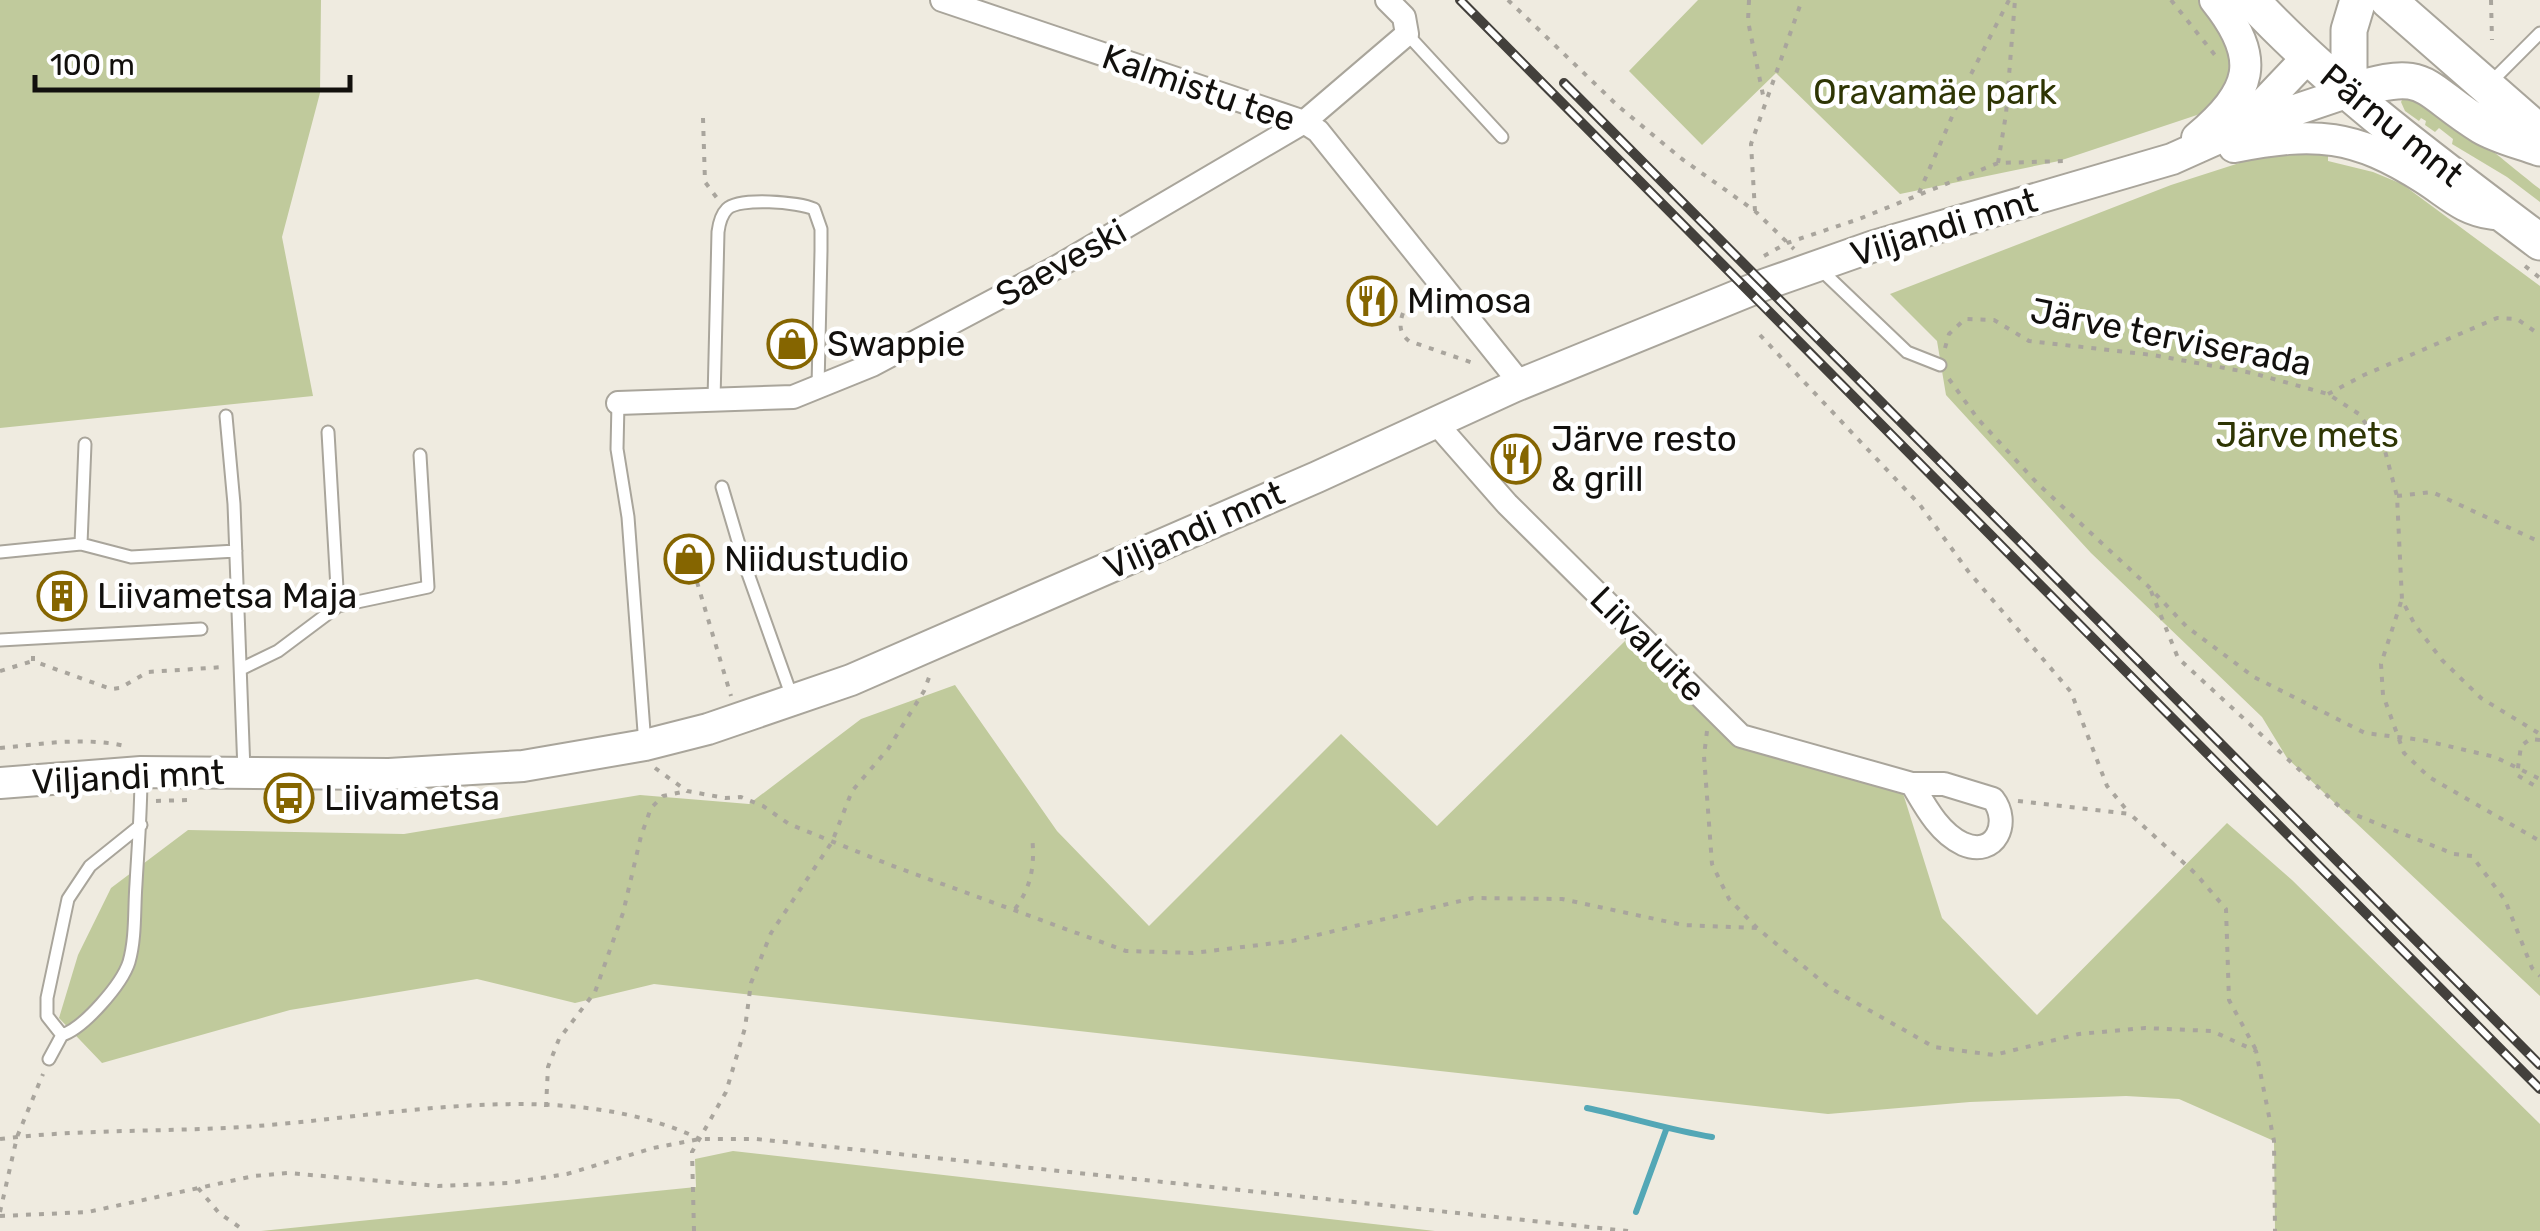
<svg xmlns="http://www.w3.org/2000/svg" width="2540" height="1231" font-family="Rubik,sans-serif">
  <style>
    .green { fill: #c0ca9c }
    .lines { fill: none; stroke-linecap: round; stroke-linejoin: round }
    .stream { stroke: #53a7b6; stroke-width: 6 }
    .service-casing { stroke: #a9a59b; stroke-width: 15 }
    .minor-casing { stroke: #a9a59b; stroke-width: 26 }
    .secondary-casing { stroke: #a9a59b; stroke-width: 34 }
    .trunk-casing { stroke: #a9a59b; stroke-width: 39 }
    .path { stroke: #a9a59d; stroke-width: 4; stroke-dasharray: 5 8; stroke-linecap: butt }
    .service { stroke: #fff; stroke-width: 11 }
    .minor { stroke: #fff; stroke-width: 22 }
    .secondary { stroke: #fff; stroke-width: 30 }
    .trunk { stroke: #fff; stroke-width: 35 }
    .rail-casing { stroke: #43403c; stroke-width: 10 }
    .rail { stroke: #fff; stroke-width: 6; stroke-dasharray: 19; stroke-linecap: butt }
    .labels { text-anchor: middle; stroke-width: 9; stroke-linejoin: round; paint-order: stroke }
    .street-label { font-size: 35px; fill: #12100d; stroke: #fff }
    .park-label { font-size: 35px; fill: #2e3504; stroke: #fff }
    .poi-label { font-size: 35px; fill: #12100d; stroke: #fff; text-anchor: start }
  </style>
  <rect width="100%" height="100%" fill="#efebe0"/>
  <!-- green -->
  <path class="green" d="M 0,0 L 321,0 L 320,93 L 282,237 L 313,396 L 0,428 Z
    M 1698,0 L 2199,0 L 2228,37 L 2231,79 L 2203,113 L 2059,161 L 1900,194 L 1776,73 L 1702,145 L 1629,71 Z
    M 2403,98 C 2441,103 2507,164 2540,189 L 2540,202 L 2507,177 L 2452,144 L 2453,139 L 2439,128 L 2435,132 L 2425,125 L 2426,121 L 2421,118 L 2419,121 L 2405,111 L 2401,102 Z
    M 2328,151 L 2328,161 L 2373,172 L 2402,184 L 2540,286 L 2540,996 L 2287,758 L 2262,717 L 2091,553 L 1946,395 L 1937,341 L 1890,294 L 2171,185 L 2258,157 Z
    M 1626,640 L 1734,745 L 1902,790 L 1942,918 L 2037,1015 L 2227,823 L 2292,880 L 2540,1124 L 2540,1231 L 2275,1231 L 2274,1141 L 2179,1099 L 2126,1096 L 1970,1102 L 1828,1114 L 654,984 L 575,1003 L 477,979 L 290,1010 L 102,1063 L 59,1018 L 78,955 L 111,888 L 188,830 L 404,834 L 640,795 L 749,804 L 861,719 L 955,685 L 1057,831 L 1149,926 L 1341,734 L 1437,826 Z
    M 733,1151 L 1435,1231 L 261,1231 L 696,1187 L 695,1159 Z"/>
  <g class="lines">
    <!-- stream -->
    <path class="stream" d="M 1587,1108 C 1630,1117 1669,1130 1712,1137
      M 1636,1212 L 1666,1130"/>
    <!-- service casing -->
    <g class="service-casing">
      <path id="service" d="M 1407,34 L 1502,137
        M 2489,84 L 2540,33
        M 1820,269 L 1907,352 L 1940,365
        M 714,400 L 718,232 C 719,224 721,215 727,209 C 739,197 799,202 814,209 L 821,229 L 821,251 L 818,387
        M 618,403 L 617,449 L 628,517 L 645,745
        M 226,416 L 234,504 L 244,771
        M 722,487 L 746,568 L 792,697
        M 81,544 L 131,557 L 236,551
        M 0,552 L 81,544 L 85,444
        M 338,606 L 428,587 L 420,455
        M 0,640 L 201,629
        M 241,669 L 278,651 L 338,606 L 328,432
        M 62,1035 L 47,1016 L 47,998 L 68,899 L 90,866 L 141,825
        M 49,1059 L 62,1035 C 84,1028 122,984 129,962 C 136,937 134,910 136,884 C 138,848 141,812 141,775"/>
    </g>
    <!-- minor casing -->
    <g class="minor-casing">
      <path id="minor" d="M 942,0 L 1304,122 L 1318,131 L 1521,384
        M 618,403 L 793,397 L 872,365 L 1057,267 L 1304,122 L 1407,34 L 1404,17 L 1387,0
        M 1435,422 L 1507,504 L 1741,736 L 1912,784 C 1925,806 1939,833 1963,844 C 1996,858 2011,822 1993,799 L 1944,784 L 1912,784"/>
    </g>
    <!-- secondary casing -->
    <g class="secondary-casing">
      <path id="secondary" d="M 2245,123 L 2308,57
        M 2197,138 C 2252,91 2263,60 2215,0
        M 2234,147 C 2315,131 2355,134 2425,179 C 2450,195 2463,210 2493,214
        M 0,783 L 141,772 L 389,774 L 523,766 L 645,745 L 708,729 L 851,680 L 1317,477 L 1513,387 L 1766,284 L 1874,246 L 2172,159 L 2239,129 L 2349,92"/>
    </g>
    <!-- trunk casing -->
    <g class="trunk-casing">
      <path id="trunk" d="M 2251,0 C 2336,91 2441,167 2540,242
        M 2388,0 L 2540,133
        M 2349,92 C 2430,66 2420,88 2482,126 C 2499,136 2521,141 2540,148
        M 2349,92 L 2349,30 L 2358,0"/>
    </g>
    <!-- path -->
    <path class="path" d="M 1508,0 L 1618,106 L 1682,159 L 1755,211 L 1794,249
      M 1749,0 L 1748,21 L 1764,100
      M 2171,0 L 2218,59
      M 2491,0 L 2492,40
      M 703,118 L 705,182 L 717,198
      M 1998,163 L 2006,114 L 2015,0
      M 1919,193 L 1967,82 L 2009,0
      M 1755,211 L 1751,144 L 1802,0
      M 1764,256 L 1787,243 L 1859,219 L 1998,163 L 2066,161
      M 2525,266 L 2540,278
      M 1403,313 C 1399,324 1399,333 1409,341 L 1476,364
      M 1760,335 L 1920,505 L 1968,571 L 2071,692 L 2107,786 L 2130,814
      M 1945,348 L 1949,334 L 1965,319 L 1994,320 L 2029,341 L 2153,355 L 2252,373 L 2328,394 L 2359,414 L 2385,451 L 2397,496 L 2402,600 L 2415,625 L 2442,660 L 2481,698 L 2540,734
      M 1949,379 L 1978,419 L 2037,483 L 2149,587 L 2187,627 L 2254,677 L 2365,733 L 2422,740 L 2495,757 L 2540,779
      M 2328,394 L 2364,375 L 2497,318 L 2517,319 L 2540,335
      M 2397,496 L 2432,492 L 2540,542
      M 697,582 L 731,696
      M 2151,591 L 2178,658 L 2343,810 L 2454,854 L 2472,856 L 2505,900 L 2532,968 L 2540,976
      M 2401,602 L 2381,664 L 2383,695 L 2404,753 L 2429,777 L 2540,841
      M 33,656 L 33,661 L 111,689 L 120,688 L 148,672 L 224,667
      M 0,671 L 33,661
      M 1707,731 L 1704,756 L 1712,864 L 1729,899 L 1757,928 L 1830,988 L 1934,1047 L 1994,1055 L 2079,1034 L 2145,1028 L 2212,1031 L 2256,1051 L 2274,1141 L 2275,1231
      M 2540,740 L 2530,739 L 2521,746 L 2517,775 L 2540,789
      M 0,748 C 43,744 86,736 129,747
      M 655,768 L 687,791 L 725,798 L 741,797 L 763,806 L 789,824 L 893,866 L 1126,951 L 1193,953 L 1292,941 L 1473,898 L 1562,899 L 1683,925 L 1757,928
      M 156,801 L 187,800
      M 2018,801 L 2130,814 L 2196,874 L 2226,909 L 2229,1000 L 2256,1050
      M 1015,909 C 1032,886 1035,864 1032,836
      M 546,1107 L 548,1067 L 559,1039 L 595,992 L 623,913 L 641,836 L 651,808 L 663,796 L 687,791
      M 0,1139 C 80,1129 162,1132 243,1127 C 387,1118 562,1074 700,1139
      M 198,1188 L 219,1213 L 245,1231
      M 0,1212 L 17,1137 L 43,1074
      M 0,1216 L 88,1212 L 254,1176 L 288,1173 L 438,1186 L 509,1183 L 567,1174 L 653,1148 L 700,1139 L 756,1139 L 1628,1231
      M 694,1231 L 692,1152 L 726,1092 L 745,1028 L 751,983 L 771,933 L 832,842 L 852,791 L 888,749 L 924,691 L 931,672"/>
    <!-- service -->
    <use href="#service" class="service"/>
    <!-- minor -->
    <use href="#minor" class="minor"/>
    <!-- secondary -->
    <use href="#secondary" class="secondary"/>
    <!-- trunk -->
    <use href="#trunk" class="trunk"/>
    <!-- rail casing -->
    <g class="rail-casing">
      <path id="rail" d="M 1460,0 L 2540,1089
        M 1564,83 L 2540,1065"/>
    </g>
    <!-- rail -->
    <use href="#rail" class="rail"/>
  </g>
  <!-- icons -->
  <defs>
    <g id="restaurant-ring" transform="scale(2.5)"><circle r="9.5" fill="#fff" stroke="#856500" stroke-width="1.5"/><path d="M-5-6h1v4h1v-4h1v4h1v-4h1v5L-1.5 .5V6h-2V.5L-5-1ZM5-6V6H3V1.5H1.5Q1.5-4 5-6Z" fill="#856500"/></g>
    <g id="shop-ring" transform="scale(2.5)"><circle r="9.5" fill="#fff" stroke="#856500" stroke-width="1.5"/><path d="M-5-2.5h2.3a2.7 3.5 0 0 1 5.4 0H5L5.5 6h-11ZM-1.5-2.5h3a1.5 2.3 0 0 0-3 0Z" fill="#856500"/></g>
    <g id="building-ring" transform="scale(2.5)"><circle r="9.5" fill="#fff" stroke="#856500" stroke-width="1.5"/><path d="M-4-6H4V6H1V3H-1V6H-4ZM-2.5-4.3h1.7v1.8h-1.7ZM.8-4.3h1.7v1.8H.8ZM-2.5-1h1.7V.8h-1.7ZM.8-1h1.7V.8H.8Z" fill="#856500"/></g>
    <g id="bus-ring" transform="scale(2.5)"><circle r="9.5" fill="#fff" stroke="#856500" stroke-width="1.5"/><path d="M-5-6H5V4H4V6H2V4H-2V6H-4V4H-5ZM-3.5-4V0h7V-4ZM-3.5 1.2v1.5H-2V1.2ZM2 1.2v1.5H3.5V1.2Z" fill="#856500"/></g>
  </defs>
  <g fill-rule="evenodd">
    <use href="#restaurant-ring" x="1372" y="301"/>
    <use href="#shop-ring" x="792" y="344"/>
    <use href="#restaurant-ring" x="1516" y="459"/>
    <use href="#shop-ring" x="689" y="559"/>
    <use href="#building-ring" x="62" y="596"/>
    <use href="#bus-ring" x="289" y="798"/>
  </g>
  <g class="labels">
    <!-- street labels -->
    <g class="street-label">
      <text transform="translate(1199 88) rotate(19)" y="12">Kalmistu tee</text>
      <text transform="translate(2392 125) rotate(39)" y="12">Pärnu mnt</text>
      <text transform="translate(1944 227) rotate(-17)" y="12">Viljandi mnt</text>
      <text transform="translate(1061 263) rotate(-29)" y="12">Saeveski</text>
      <text transform="translate(2171 337) rotate(11)" y="12">Järve terviserada</text>
      <text transform="translate(1194 530) rotate(-24)" y="12">Viljandi mnt</text>
      <text transform="translate(1648 644) rotate(45)" y="12">Liivaluite</text>
      <text transform="translate(128 777) rotate(-3)" y="12">Viljandi mnt</text>
    </g>
    <!-- park labels -->
    <g class="park-label">
      <text x="1935" y="104">Oravamäe park</text>
      <text x="2307" y="447">Järve mets</text>
    </g>
    <!-- poi labels -->
    <g class="poi-label">
      <text x="1407" y="313">Mimosa</text>
      <text x="827" y="356">Swappie</text>
      <text x="1551" y="451">Järve resto<tspan x="1551" dy="40">&amp; grill</tspan></text>
      <text x="724" y="571">Niidustudio</text>
      <text x="97" y="608">Liivametsa Maja</text>
      <text x="324" y="810">Liivametsa</text>
    </g>
  </g>
  <!-- scale -->
  <path d="M35 75v15h315v-15" fill="none" stroke="#12100d" stroke-width="5"/>
  <text x="50" y="75" font-size="30" fill="#12100d" stroke="#ffffff" stroke-width="8" paint-order="stroke">100 m</text>
</svg>
